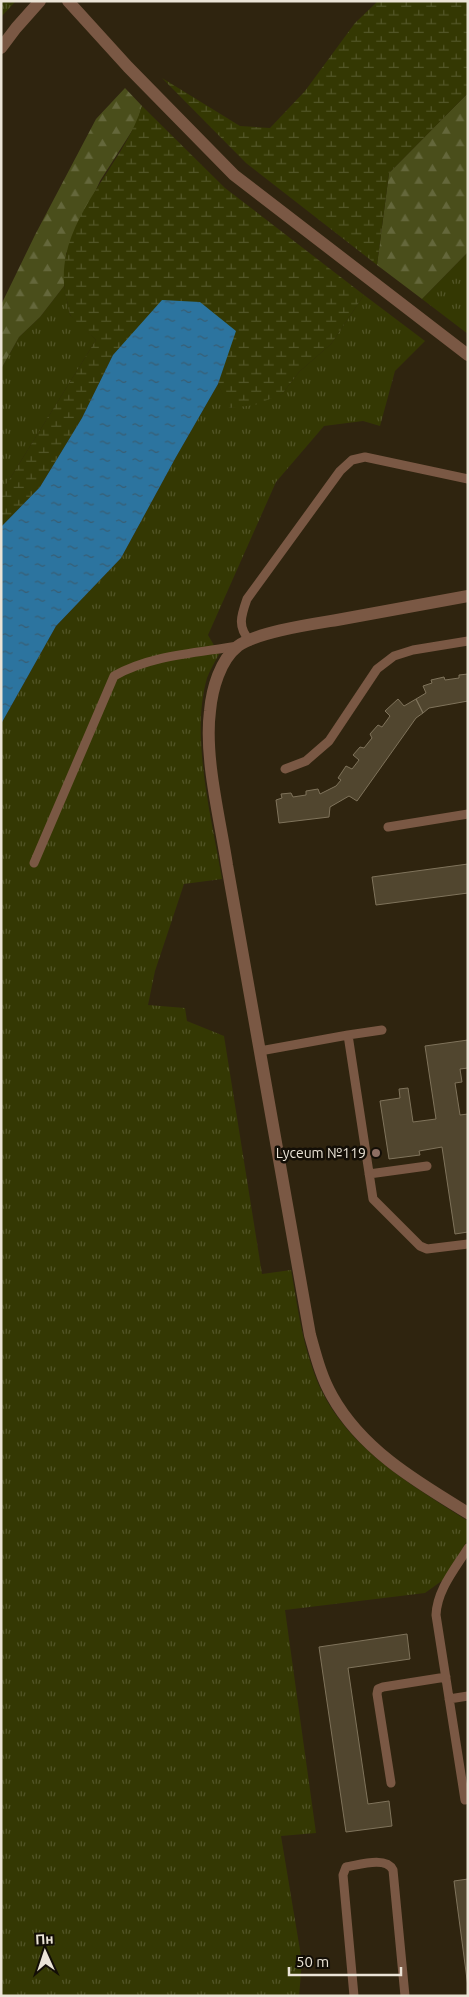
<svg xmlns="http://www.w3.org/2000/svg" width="469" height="1997" font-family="Ubuntu,sans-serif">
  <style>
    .grass { fill: url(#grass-tufts) }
    .forest { fill: url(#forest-firs) }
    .wetland { fill: url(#wetland-marsh) }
    .water { fill: url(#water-ripples) }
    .building { fill: #51462f; stroke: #7f735b }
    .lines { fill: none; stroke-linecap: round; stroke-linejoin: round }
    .lane { stroke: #7a5844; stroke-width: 9 }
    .street { stroke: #7a5844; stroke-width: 12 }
    .education-dot { fill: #8d6e63; stroke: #130e06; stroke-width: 2 }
    .labels { text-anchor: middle; stroke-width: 5; stroke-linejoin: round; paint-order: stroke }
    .poi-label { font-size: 14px; fill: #ebe4d7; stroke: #130e06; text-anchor: end }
  </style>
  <defs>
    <pattern id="grass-tufts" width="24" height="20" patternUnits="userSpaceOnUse" patternTransform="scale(1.25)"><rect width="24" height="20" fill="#343803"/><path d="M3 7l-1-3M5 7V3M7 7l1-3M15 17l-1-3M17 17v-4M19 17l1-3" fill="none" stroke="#525527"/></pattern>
    <pattern id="forest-firs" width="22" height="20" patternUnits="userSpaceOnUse" patternTransform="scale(1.25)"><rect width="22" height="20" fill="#4a4e1b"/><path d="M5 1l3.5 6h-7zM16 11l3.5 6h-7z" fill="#64673b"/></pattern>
    <pattern id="wetland-marsh" width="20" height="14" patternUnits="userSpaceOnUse" patternTransform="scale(1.25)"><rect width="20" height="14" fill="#343803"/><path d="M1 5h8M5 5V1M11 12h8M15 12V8" fill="none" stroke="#525527"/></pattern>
    <pattern id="water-ripples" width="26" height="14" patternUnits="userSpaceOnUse" patternTransform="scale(1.25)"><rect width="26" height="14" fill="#2c749f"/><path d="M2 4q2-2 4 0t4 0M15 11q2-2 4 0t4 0" fill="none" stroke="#385e74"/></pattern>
  </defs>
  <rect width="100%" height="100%" fill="#2f240f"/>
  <!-- grass -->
  <path class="grass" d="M 1,1 L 16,1 L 1,17 Z
    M 468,252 L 468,334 L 422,299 Z
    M 64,286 L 70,315 L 96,340 L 1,493 L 1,369 L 19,337 L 40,317 Z
    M 364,295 L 425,341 L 395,371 L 380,426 L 363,421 L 324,426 L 276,482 L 208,635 L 219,654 C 215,662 210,670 207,678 C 190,737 212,819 222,879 L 184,884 L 155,971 L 148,1005 L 185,1008 L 187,1021 L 224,1036 L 262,1274 L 291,1270 C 297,1303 301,1335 312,1367 C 336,1442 405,1481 468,1521 L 468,1540 L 443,1580 L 425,1593 L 285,1610 L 316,1833 L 281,1836 L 302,1962 L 299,1996 L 1,1996 L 1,724 L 56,626 L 121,558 L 176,457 L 218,384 L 230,408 L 282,394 L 299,372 L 331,344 Z"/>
  <!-- forest -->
  <path class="forest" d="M 125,88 L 142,106 L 137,123 L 100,181 L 66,254 L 64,286 L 40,317 L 19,337 L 1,369 L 1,305 L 35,235 L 96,119 Z
    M 468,93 L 468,252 L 422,299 L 377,265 L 389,173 Z"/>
  <!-- wetland -->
  <path class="wetland" d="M 378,1 L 468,1 L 468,93 L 389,173 L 377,265 L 246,163 L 162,78 L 240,126 L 270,128 L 305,91 L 355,23 Z
    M 142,106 L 225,188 L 364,295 L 331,344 L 299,372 L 282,394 L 255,405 L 229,408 L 218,384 L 235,330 L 131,336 L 113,355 L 82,418 L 40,487 L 1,527 L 1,493 L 96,340 C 88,332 78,325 71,316 C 68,311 68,303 66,297 C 50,225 124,167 142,106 Z"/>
  <!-- water -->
  <path class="water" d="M 162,300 L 200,302 L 236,331 L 218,384 L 176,457 L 121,558 L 56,626 L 1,724 L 1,527 L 40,487 L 82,418 L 113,355 Z"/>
  <!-- building -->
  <path class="building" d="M 468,674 L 468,701 L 429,708 L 423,713 L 416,699 L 426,693 L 423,686 L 432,683 L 431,680 L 444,677 L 445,680 L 459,678 L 459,675 Z
    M 398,699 L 404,706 L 416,699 L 423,713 L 416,718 L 357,801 L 349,796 L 330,807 L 329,817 L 279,823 L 276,800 L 282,798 L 281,794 L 291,793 L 293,797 L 306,795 L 306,791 L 318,789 L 320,794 L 336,786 L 341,780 L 338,778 L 346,766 L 352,769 L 359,760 L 353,755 L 360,747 L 364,748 L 372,738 L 370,734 L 378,725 L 382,727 L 390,716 L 385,711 Z
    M 468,864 L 468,893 L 376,905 L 372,877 Z
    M 468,1040 L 468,1068 L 460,1069 L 462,1082 L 455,1083 L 460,1115 L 468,1114 L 468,1232 L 455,1234 L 442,1147 L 419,1151 L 420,1155 L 389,1159 L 380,1101 L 400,1098 L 399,1089 L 408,1088 L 413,1122 L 436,1119 L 425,1046 Z
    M 407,1634 L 410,1659 L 348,1668 L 368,1804 L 389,1801 L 392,1826 L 346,1832 L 319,1647 Z
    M 468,1879 L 468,1987 L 454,1881 Z"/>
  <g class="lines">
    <!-- lane -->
    <path class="lane" d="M 250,641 C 237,627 241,616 247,599 L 340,471 L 352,460 L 365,457 L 468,479
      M 285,769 L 306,761 L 329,741 L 377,669 L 394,656 L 413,650 L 468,641
      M 388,827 L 468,814
      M 34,863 L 114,676 C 151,655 197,653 238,646
      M 348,1035 L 382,1030
      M 260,1051 L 348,1035 L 373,1199 L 420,1246 L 427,1249 L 468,1244
      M 369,1174 L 427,1166
      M 449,1699 L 468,1696
      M 391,1783 L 377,1694 L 378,1689 L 383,1687 L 446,1677
      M 465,1800 L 436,1615 C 437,1590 455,1569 468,1548
      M 354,1996 L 343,1875 L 346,1867 C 359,1865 386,1856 393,1870 L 405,1996"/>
    <!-- street -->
    <path class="street" d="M 68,1 L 128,67 L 234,175 L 468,355
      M 1,48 L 16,28 L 40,1
      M 468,596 C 424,604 380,612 337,620 C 313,624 257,632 238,646 C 220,660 212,689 210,711 C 204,757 220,819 227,865 L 310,1335 C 316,1356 321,1377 332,1396 C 362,1450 417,1482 468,1513"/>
  </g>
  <!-- markers -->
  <circle class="education-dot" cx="376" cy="1153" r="5"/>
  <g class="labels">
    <!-- poi labels -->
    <g class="poi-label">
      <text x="366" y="1158">Lyceum №119</text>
    </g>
  </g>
  <!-- border -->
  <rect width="469" height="1997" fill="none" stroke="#ebe4d7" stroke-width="5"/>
  <!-- north arrow -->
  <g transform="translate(45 1952) rotate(357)" stroke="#130e06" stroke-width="4" paint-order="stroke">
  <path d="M0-4L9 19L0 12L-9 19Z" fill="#ebe4d7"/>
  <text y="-8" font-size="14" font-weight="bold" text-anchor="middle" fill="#ebe4d7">Пн</text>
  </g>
  <!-- scale -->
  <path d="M289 1967v8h112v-8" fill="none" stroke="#ebe4d7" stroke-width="2.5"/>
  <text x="296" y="1967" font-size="15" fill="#ebe4d7" stroke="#130e06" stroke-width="4" paint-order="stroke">50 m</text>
</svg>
